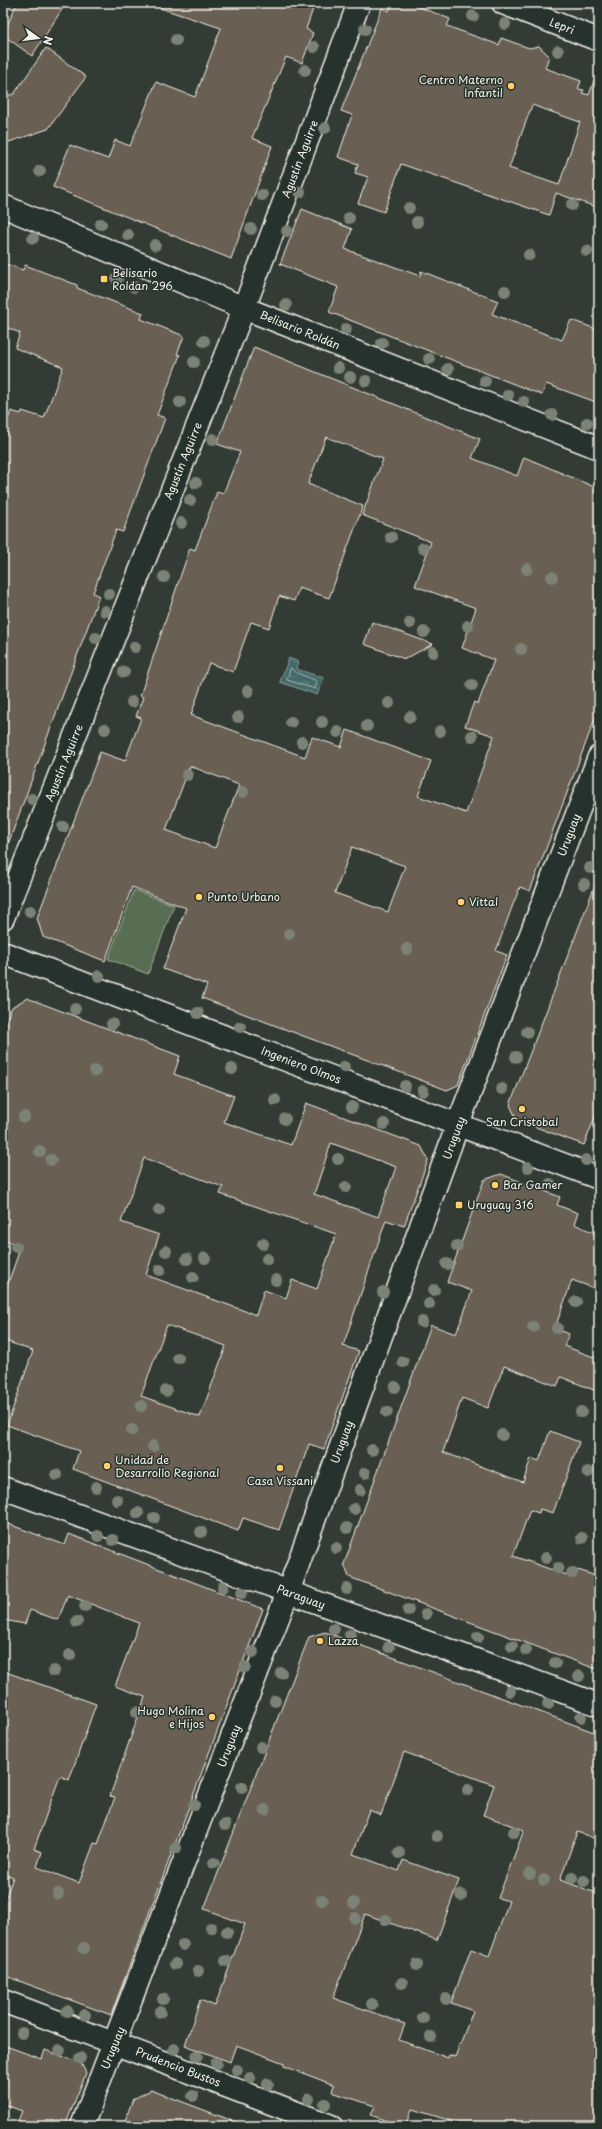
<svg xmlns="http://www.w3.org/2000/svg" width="602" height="2129" font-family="'Playpen Sans',sans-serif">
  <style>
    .grass { fill: #586e52; stroke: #a6b09d }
    .water { fill: url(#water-ripples); stroke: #8b9f9d }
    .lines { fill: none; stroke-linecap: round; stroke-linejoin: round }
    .shore { stroke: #aebbb6; stroke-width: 1 }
    .building { fill: #695f52; stroke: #f4f1e8; fill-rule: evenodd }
    .minor-casing { stroke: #f4f1e8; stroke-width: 25 }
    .minor { stroke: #26332d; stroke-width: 22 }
    .tree { fill: #7b8376 }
    .poi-dot { fill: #ffd166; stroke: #26332d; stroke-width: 1.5 }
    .labels { text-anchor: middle; stroke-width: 3; stroke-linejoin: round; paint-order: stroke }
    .street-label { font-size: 11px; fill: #f4f1e8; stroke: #26332d }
    .poi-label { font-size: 11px; fill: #f4f1e8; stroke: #26332d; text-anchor: start }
  </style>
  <defs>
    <pattern id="water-ripples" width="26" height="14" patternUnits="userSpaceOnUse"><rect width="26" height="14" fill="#45696b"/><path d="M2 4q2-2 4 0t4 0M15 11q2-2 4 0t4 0" fill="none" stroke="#607f80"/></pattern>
  </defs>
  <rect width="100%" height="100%" fill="#333c34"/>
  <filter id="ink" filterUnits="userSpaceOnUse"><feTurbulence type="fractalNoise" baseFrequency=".025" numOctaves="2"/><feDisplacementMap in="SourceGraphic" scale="8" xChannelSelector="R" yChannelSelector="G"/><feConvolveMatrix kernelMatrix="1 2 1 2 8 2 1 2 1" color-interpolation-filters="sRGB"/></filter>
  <g filter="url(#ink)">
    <!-- grass -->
    <path class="grass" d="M 134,890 L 174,905 L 148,974 L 108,959 Z"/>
    <!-- water -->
    <path class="water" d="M 289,658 L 298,662 L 296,669 L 324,678 L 317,695 L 280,682 Z"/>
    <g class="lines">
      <!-- shore -->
      <path class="shore" d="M 291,668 L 295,672 L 317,681 L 315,689 L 287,680 Z"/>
    </g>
    <!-- building -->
    <path class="building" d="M 17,3 L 66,3 L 32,56 L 3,35 Z
      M 161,3 L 315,3 L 306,29 L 313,33 L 302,63 L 286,57 L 252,138 L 272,146 L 231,259 L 53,187 L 70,145 L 108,159 L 115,140 L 130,146 L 156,82 L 195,97 L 221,28 L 160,8 Z
      M 392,3 L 409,3 L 450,19 L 447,26 L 499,45 L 501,38 L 529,48 L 539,46 L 549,56 L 545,68 L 581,81 L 578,89 L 584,90 L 582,93 L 589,95 L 595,78 L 599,79 L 599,208 L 556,193 L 549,215 L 401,164 L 384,212 L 358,203 L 368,177 L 355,173 L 358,164 L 338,157 L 352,115 L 341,111 L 382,8 L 389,11 ZM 532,105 L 580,122 L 559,185 L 509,168 Z
      M 46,48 L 86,77 L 48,129 L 3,144 L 3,97 L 14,94 Z
      M 302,209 L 352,229 L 345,249 L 420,276 L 421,271 L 498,301 L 492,314 L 562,340 L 571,320 L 599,330 L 599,403 L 546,384 L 542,395 L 329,312 L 338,287 L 280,264 Z
      M 3,263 L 23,270 L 25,265 L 77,285 L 77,288 L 143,313 L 141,319 L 184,336 L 177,354 L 180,355 L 157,415 L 165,418 L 123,532 L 116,530 L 93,593 L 99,596 L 6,850 L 3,849 L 3,433 L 11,411 L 21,414 L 22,411 L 44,418 L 63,367 L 15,348 L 20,333 L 3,326 Z
      M 254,347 L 480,439 L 472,458 L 517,476 L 524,457 L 599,489 L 599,708 L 530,891 L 520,887 L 512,907 L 496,951 L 507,955 L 458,1085 L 447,1090 L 202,998 L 207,985 L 163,969 L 186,908 L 132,887 L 105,961 L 43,937 L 37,918 L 100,752 L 125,761 L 141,718 L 136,716 L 143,697 L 140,696 L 190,548 L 195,550 L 217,492 L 223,494 L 240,452 L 217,444 ZM 326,437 L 383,459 L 362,515 L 431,542 L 415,586 L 476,608 L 462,648 L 494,660 L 478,704 L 474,702 L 465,726 L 494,736 L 466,813 L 418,796 L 431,761 L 347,730 L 341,747 L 312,737 L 305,757 L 191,715 L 209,663 L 233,672 L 251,622 L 269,628 L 279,596 L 294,601 L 299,588 L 329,598 L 363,506 L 308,484 ZM 190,766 L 239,785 L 215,848 L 166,830 ZM 352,847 L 405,866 L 388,912 L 335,893 Z
      M 372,622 L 433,644 L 405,659 L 364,644 Z
      M 597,880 L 599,880 L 599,1107 L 584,1145 L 517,1120 L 510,1105 Z
      M 27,998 L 180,1056 L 174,1074 L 234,1096 L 224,1122 L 291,1145 L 306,1103 L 421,1146 L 428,1160 L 404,1226 L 386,1220 L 343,1346 L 359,1351 L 324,1449 L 309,1444 L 279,1530 L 243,1518 L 238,1531 L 73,1469 L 79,1451 L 7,1425 L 33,1351 L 3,1340 L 3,1298 L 21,1246 L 3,1239 L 3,1029 L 12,1007 ZM 331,1143 L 396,1167 L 378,1217 L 314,1194 ZM 144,1158 L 223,1187 L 220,1194 L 336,1234 L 317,1289 L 292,1280 L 286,1298 L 264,1290 L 256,1315 L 146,1275 L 159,1235 L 121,1222 ZM 167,1325 L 226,1346 L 200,1417 L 141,1396 Z
      M 501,1174 L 560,1197 L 557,1205 L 578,1213 L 574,1224 L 599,1235 L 599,1290 L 572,1280 L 555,1328 L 569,1334 L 564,1346 L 599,1359 L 599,1392 L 561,1377 L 557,1386 L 504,1366 L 488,1408 L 462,1398 L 443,1452 L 523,1482 L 531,1458 L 539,1461 L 550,1431 L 579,1442 L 553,1513 L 540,1509 L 539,1513 L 530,1510 L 513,1556 L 575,1578 L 578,1570 L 599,1577 L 599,1670 L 349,1577 L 344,1564 L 431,1325 L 456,1334 L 472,1291 L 447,1282 L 484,1180 Z
      M 3,1522 L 65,1545 L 69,1534 L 263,1609 L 111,2015 L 3,1975 L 3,1905 L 13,1877 L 3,1873 L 3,1671 L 96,1704 L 69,1780 L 60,1776 L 34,1849 L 42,1852 L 37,1867 L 79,1883 L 94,1843 L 98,1844 L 115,1797 L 110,1796 L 145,1697 L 115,1686 L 139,1623 L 68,1595 L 58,1620 L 30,1610 L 25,1624 L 3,1620 Z
      M 325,1632 L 599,1734 L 599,1840 L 577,1832 L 560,1880 L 599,1894 L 599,2126 L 468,2126 L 412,2109 L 405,2126 L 400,2126 L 371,2115 L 375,2106 L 332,2092 L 334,2085 L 284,2066 L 284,2063 L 236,2045 L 230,2062 L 185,2045 L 200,2000 L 215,2006 L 245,1924 L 204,1909 L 309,1637 ZM 404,1752 L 494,1785 L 483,1815 L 524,1830 L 498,1898 L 509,1901 L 489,1956 L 471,1949 L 451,2003 L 473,2011 L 455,2057 L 449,2055 L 448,2058 L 399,2040 L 405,2024 L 333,1998 L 365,1914 L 437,1940 L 459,1880 L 403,1860 L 399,1871 L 353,1854 L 369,1810 L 381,1815 Z
      M 3,2045 L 42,2059 L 45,2050 L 81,2063 L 86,2073 L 65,2126 L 16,2126 L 22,2111 L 3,2104 Z
      M 151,2090 L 241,2124 L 240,2126 L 123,2126 L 133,2099 Z"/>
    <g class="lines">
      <!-- minor casing -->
      <g class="minor-casing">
        <path id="minor" d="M 503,3 L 599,40
          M 3,206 L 244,308 L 599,448
          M 3,918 L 244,308 L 359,3
          M 3,953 L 599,1178
          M 3,1488 L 599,1705
          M 3,2001 L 331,2126
          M 82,2126 L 288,1592 L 458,1124 L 599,757"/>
      </g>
      <!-- minor -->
      <use href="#minor" class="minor"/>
    </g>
    <!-- trees -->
    <g class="tree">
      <circle cx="473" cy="16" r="6"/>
      <circle cx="505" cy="24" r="6"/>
      <circle cx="365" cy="29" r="6"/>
      <circle cx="176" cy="40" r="6"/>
      <circle cx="314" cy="47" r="6"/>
      <circle cx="558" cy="51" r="6"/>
      <circle cx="305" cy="70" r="6"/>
      <circle cx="325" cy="128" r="6"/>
      <circle cx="40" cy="171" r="6"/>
      <circle cx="300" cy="192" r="6"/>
      <circle cx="262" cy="195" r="6"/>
      <circle cx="572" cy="205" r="6"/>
      <circle cx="409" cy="208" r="6"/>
      <circle cx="349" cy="218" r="6"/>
      <circle cx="417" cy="222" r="6"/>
      <circle cx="101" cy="224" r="6"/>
      <circle cx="251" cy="229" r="6"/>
      <circle cx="287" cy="231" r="6"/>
      <circle cx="128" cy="235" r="6"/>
      <circle cx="33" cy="238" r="6"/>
      <circle cx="155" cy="245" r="6"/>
      <circle cx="587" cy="251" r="6"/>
      <circle cx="529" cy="255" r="6"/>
      <circle cx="117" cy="279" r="6"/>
      <circle cx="134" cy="287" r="6"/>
      <circle cx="505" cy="291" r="6"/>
      <circle cx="286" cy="305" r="6"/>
      <circle cx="346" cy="329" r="6"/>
      <circle cx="204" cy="341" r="6"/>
      <circle cx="382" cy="343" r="6"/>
      <circle cx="429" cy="359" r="6"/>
      <circle cx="194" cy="362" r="6"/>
      <circle cx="338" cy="368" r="6"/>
      <circle cx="448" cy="369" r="6"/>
      <circle cx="350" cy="377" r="6"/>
      <circle cx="366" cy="381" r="6"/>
      <circle cx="485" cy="381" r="6"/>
      <circle cx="508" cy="395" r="6"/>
      <circle cx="180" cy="402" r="6"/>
      <circle cx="524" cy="402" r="6"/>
      <circle cx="552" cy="415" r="6"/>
      <circle cx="587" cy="423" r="6"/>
      <circle cx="213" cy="439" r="6"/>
      <circle cx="196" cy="483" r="6"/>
      <circle cx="190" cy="500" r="6"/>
      <circle cx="181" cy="523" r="6"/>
      <circle cx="391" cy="537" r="6"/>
      <circle cx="423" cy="548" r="6"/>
      <circle cx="527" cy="569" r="6"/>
      <circle cx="164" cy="577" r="6"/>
      <circle cx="552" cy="577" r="6"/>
      <circle cx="109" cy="594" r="6"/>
      <circle cx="105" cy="611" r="6"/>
      <circle cx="410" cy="623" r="6"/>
      <circle cx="468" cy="626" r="6"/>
      <circle cx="424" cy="632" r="6"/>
      <circle cx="96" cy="638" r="6"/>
      <circle cx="135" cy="647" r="6"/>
      <circle cx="521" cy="649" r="6"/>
      <circle cx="433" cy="652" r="6"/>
      <circle cx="124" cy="672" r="6"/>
      <circle cx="472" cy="685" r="6"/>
      <circle cx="248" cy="691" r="6"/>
      <circle cx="132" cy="702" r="6"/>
      <circle cx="389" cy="703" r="6"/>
      <circle cx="238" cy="717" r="6"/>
      <circle cx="410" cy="717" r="6"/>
      <circle cx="291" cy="722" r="6"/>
      <circle cx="322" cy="722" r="6"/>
      <circle cx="367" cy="726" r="6"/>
      <circle cx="105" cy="729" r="6"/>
      <circle cx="440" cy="731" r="6"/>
      <circle cx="338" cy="732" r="6"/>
      <circle cx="472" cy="736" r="6"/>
      <circle cx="302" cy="742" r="6"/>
      <circle cx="187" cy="775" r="6"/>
      <circle cx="243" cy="792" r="6"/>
      <circle cx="32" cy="799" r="6"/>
      <circle cx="63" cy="827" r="6"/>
      <circle cx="590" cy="868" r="6"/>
      <circle cx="584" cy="884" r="6"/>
      <circle cx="30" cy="911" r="6"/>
      <circle cx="289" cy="934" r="6"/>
      <circle cx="407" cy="949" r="6"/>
      <circle cx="99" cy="976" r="6"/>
      <circle cx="75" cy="1009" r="6"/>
      <circle cx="198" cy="1013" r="6"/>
      <circle cx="112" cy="1024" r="6"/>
      <circle cx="240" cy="1027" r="6"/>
      <circle cx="527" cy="1032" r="6"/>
      <circle cx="516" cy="1057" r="6"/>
      <circle cx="344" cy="1067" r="6"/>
      <circle cx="232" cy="1069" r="6"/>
      <circle cx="95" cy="1071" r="6"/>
      <circle cx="405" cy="1086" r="6"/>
      <circle cx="502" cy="1089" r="6"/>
      <circle cx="423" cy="1091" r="6"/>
      <circle cx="275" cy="1100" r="6"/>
      <circle cx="352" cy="1107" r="6"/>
      <circle cx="24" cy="1117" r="6"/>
      <circle cx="285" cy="1119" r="6"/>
      <circle cx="384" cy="1124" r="6"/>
      <circle cx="40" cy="1151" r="6"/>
      <circle cx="338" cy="1159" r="6"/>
      <circle cx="51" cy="1160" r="6"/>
      <circle cx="586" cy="1160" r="6"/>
      <circle cx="528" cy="1167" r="6"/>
      <circle cx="550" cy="1184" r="6"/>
      <circle cx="346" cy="1187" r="6"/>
      <circle cx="159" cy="1210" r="6"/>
      <circle cx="263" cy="1244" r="6"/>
      <circle cx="457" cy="1246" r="6"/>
      <circle cx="16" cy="1247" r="6"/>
      <circle cx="166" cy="1251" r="6"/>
      <circle cx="205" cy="1258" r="6"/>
      <circle cx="187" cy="1259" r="6"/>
      <circle cx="267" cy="1259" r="6"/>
      <circle cx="447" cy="1264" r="6"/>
      <circle cx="160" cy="1270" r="6"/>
      <circle cx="193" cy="1277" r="6"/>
      <circle cx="276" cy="1280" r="6"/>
      <circle cx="434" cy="1290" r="6"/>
      <circle cx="383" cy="1292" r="6"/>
      <circle cx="576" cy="1302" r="6"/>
      <circle cx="429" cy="1304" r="6"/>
      <circle cx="422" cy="1322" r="6"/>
      <circle cx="533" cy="1327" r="6"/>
      <circle cx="557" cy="1328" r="6"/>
      <circle cx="178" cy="1358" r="6"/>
      <circle cx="403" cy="1362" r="6"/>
      <circle cx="395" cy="1387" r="6"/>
      <circle cx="166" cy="1391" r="6"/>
      <circle cx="141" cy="1406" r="6"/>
      <circle cx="387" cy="1412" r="6"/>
      <circle cx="581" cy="1412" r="6"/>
      <circle cx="132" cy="1430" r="6"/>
      <circle cx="502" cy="1435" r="6"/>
      <circle cx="153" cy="1446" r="6"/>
      <circle cx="372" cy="1450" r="6"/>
      <circle cx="588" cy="1472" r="6"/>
      <circle cx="365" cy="1473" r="6"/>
      <circle cx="57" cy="1475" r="6"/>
      <circle cx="96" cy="1487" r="6"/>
      <circle cx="360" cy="1490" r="6"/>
      <circle cx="117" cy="1500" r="6"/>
      <circle cx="354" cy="1509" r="6"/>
      <circle cx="138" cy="1513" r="6"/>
      <circle cx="154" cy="1518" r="6"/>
      <circle cx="347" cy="1528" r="6"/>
      <circle cx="201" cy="1532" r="6"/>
      <circle cx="98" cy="1536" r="6"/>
      <circle cx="582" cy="1538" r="6"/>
      <circle cx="113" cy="1540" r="6"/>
      <circle cx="336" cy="1548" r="6"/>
      <circle cx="546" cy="1558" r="6"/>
      <circle cx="558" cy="1568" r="6"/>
      <circle cx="572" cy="1573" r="6"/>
      <circle cx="223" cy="1587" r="6"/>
      <circle cx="347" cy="1589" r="6"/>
      <circle cx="242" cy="1593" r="6"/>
      <circle cx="85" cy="1606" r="6"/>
      <circle cx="408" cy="1610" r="6"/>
      <circle cx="426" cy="1614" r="6"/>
      <circle cx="77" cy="1622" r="6"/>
      <circle cx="334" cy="1629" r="6"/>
      <circle cx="350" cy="1635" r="6"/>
      <circle cx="478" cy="1637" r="6"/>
      <circle cx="512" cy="1646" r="6"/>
      <circle cx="389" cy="1647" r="6"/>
      <circle cx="526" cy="1650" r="6"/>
      <circle cx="253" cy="1652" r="6"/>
      <circle cx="70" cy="1655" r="6"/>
      <circle cx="555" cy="1663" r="6"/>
      <circle cx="245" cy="1667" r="6"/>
      <circle cx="54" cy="1671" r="6"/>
      <circle cx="281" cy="1673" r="6"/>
      <circle cx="579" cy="1676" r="6"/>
      <circle cx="510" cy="1691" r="6"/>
      <circle cx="275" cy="1701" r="6"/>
      <circle cx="548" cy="1704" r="6"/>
      <circle cx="137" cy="1712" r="6"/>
      <circle cx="581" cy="1717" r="6"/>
      <circle cx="261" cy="1747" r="6"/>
      <circle cx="242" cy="1787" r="6"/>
      <circle cx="468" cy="1790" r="6"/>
      <circle cx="194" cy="1805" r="6"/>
      <circle cx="265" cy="1810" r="6"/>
      <circle cx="225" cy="1825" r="6"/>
      <circle cx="514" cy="1832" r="6"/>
      <circle cx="437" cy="1836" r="6"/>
      <circle cx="176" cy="1848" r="6"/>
      <circle cx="399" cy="1853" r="6"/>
      <circle cx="214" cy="1863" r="6"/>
      <circle cx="530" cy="1874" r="6"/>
      <circle cx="572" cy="1878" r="6"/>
      <circle cx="544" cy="1880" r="6"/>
      <circle cx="584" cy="1881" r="6"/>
      <circle cx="58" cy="1894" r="6"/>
      <circle cx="461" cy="1895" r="6"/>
      <circle cx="322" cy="1900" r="6"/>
      <circle cx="354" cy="1903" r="6"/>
      <circle cx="355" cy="1918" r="6"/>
      <circle cx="386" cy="1920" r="6"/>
      <circle cx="211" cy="1928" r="6"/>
      <circle cx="227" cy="1932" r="6"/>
      <circle cx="183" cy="1945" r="6"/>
      <circle cx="84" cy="1948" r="6"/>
      <circle cx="226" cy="1961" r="6"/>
      <circle cx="175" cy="1964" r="6"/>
      <circle cx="417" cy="1965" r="6"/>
      <circle cx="198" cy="1971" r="6"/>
      <circle cx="402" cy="1983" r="6"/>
      <circle cx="163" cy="1999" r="6"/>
      <circle cx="446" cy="1999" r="6"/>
      <circle cx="372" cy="2004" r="6"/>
      <circle cx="67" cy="2011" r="6"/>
      <circle cx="160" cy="2012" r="6"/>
      <circle cx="85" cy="2015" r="6"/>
      <circle cx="423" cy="2018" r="6"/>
      <circle cx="22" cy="2033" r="6"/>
      <circle cx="431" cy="2037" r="6"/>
      <circle cx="174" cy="2049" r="6"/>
      <circle cx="60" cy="2050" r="6"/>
      <circle cx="197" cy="2056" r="6"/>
      <circle cx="80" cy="2058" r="6"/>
      <circle cx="216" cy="2063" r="6"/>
      <circle cx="237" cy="2070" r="6"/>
      <circle cx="250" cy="2078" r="6"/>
      <circle cx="268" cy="2084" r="6"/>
      <circle cx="193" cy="2096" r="6"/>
      <circle cx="309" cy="2099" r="6"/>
      <circle cx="325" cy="2104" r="6"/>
    </g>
  </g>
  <!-- markers -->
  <g class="poi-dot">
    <circle cx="511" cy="86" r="4"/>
    <rect x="100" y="275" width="8" height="8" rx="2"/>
    <circle cx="199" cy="897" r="4"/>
    <circle cx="461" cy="902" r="4"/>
    <circle cx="522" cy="1109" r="4"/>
    <circle cx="495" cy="1185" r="4"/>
    <rect x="455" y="1201" width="8" height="8" rx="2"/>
    <circle cx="107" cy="1466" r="4"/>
    <circle cx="280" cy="1468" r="4"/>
    <circle cx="320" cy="1641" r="4"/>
    <circle cx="212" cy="1717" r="4"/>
  </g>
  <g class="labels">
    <!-- street labels -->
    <g class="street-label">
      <text transform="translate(562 26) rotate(21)" y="4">Lepri</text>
      <text transform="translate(300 159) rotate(-69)" y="4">Agustín Aguirre</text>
      <text transform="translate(300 330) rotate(22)" y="4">Belisario Roldán</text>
      <text transform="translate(183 461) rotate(-68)" y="4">Agustín Aguirre</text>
      <text transform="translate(64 763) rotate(-68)" y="4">Agustín Aguirre</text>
      <text transform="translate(569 835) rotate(-69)" y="4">Uruguay</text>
      <text transform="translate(301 1065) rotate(21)" y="4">Ingeniero Olmos</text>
      <text transform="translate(454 1138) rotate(-70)" y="4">Uruguay</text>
      <text transform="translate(342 1442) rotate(-70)" y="4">Uruguay</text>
      <text transform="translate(301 1597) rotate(20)" y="4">Paraguay</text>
      <text transform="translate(229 1746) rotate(-69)" y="4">Uruguay</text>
      <text transform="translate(113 2048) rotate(-68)" y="4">Uruguay</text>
      <text transform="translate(178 2067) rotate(21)" y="4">Prudencio Bustos</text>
    </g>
    <!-- poi labels -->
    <g class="poi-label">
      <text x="503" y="84" text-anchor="end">Centro Materno<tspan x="503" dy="13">Infantil</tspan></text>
      <text x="112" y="277">Belisario<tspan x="112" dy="13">Roldan 296</tspan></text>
      <text x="207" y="901">Punto Urbano</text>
      <text x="469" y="906">Vittal</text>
      <text x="522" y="1126" text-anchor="middle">San Cristobal</text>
      <text x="503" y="1189">Bar Gamer</text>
      <text x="467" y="1209">Uruguay 316</text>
      <text x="115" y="1464">Unidad de<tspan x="115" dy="13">Desarrollo Regional</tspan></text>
      <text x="280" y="1485" text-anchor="middle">Casa Vissani</text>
      <text x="328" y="1645">Lazza</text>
      <text x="204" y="1715" text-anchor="end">Hugo Molina<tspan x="204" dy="13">e Hijos</tspan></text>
    </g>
  </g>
  <!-- margin -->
  <rect width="602" height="2129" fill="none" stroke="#26332d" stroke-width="16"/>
  <rect x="8" y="8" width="586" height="2113" fill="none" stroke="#f4f1e8" stroke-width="1.5" filter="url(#ink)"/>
  <!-- north arrow -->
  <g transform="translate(38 38) rotate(104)" stroke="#26332d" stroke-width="3" paint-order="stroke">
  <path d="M0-3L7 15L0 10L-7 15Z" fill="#f4f1e8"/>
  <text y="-6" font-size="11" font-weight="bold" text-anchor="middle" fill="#f4f1e8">N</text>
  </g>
</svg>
